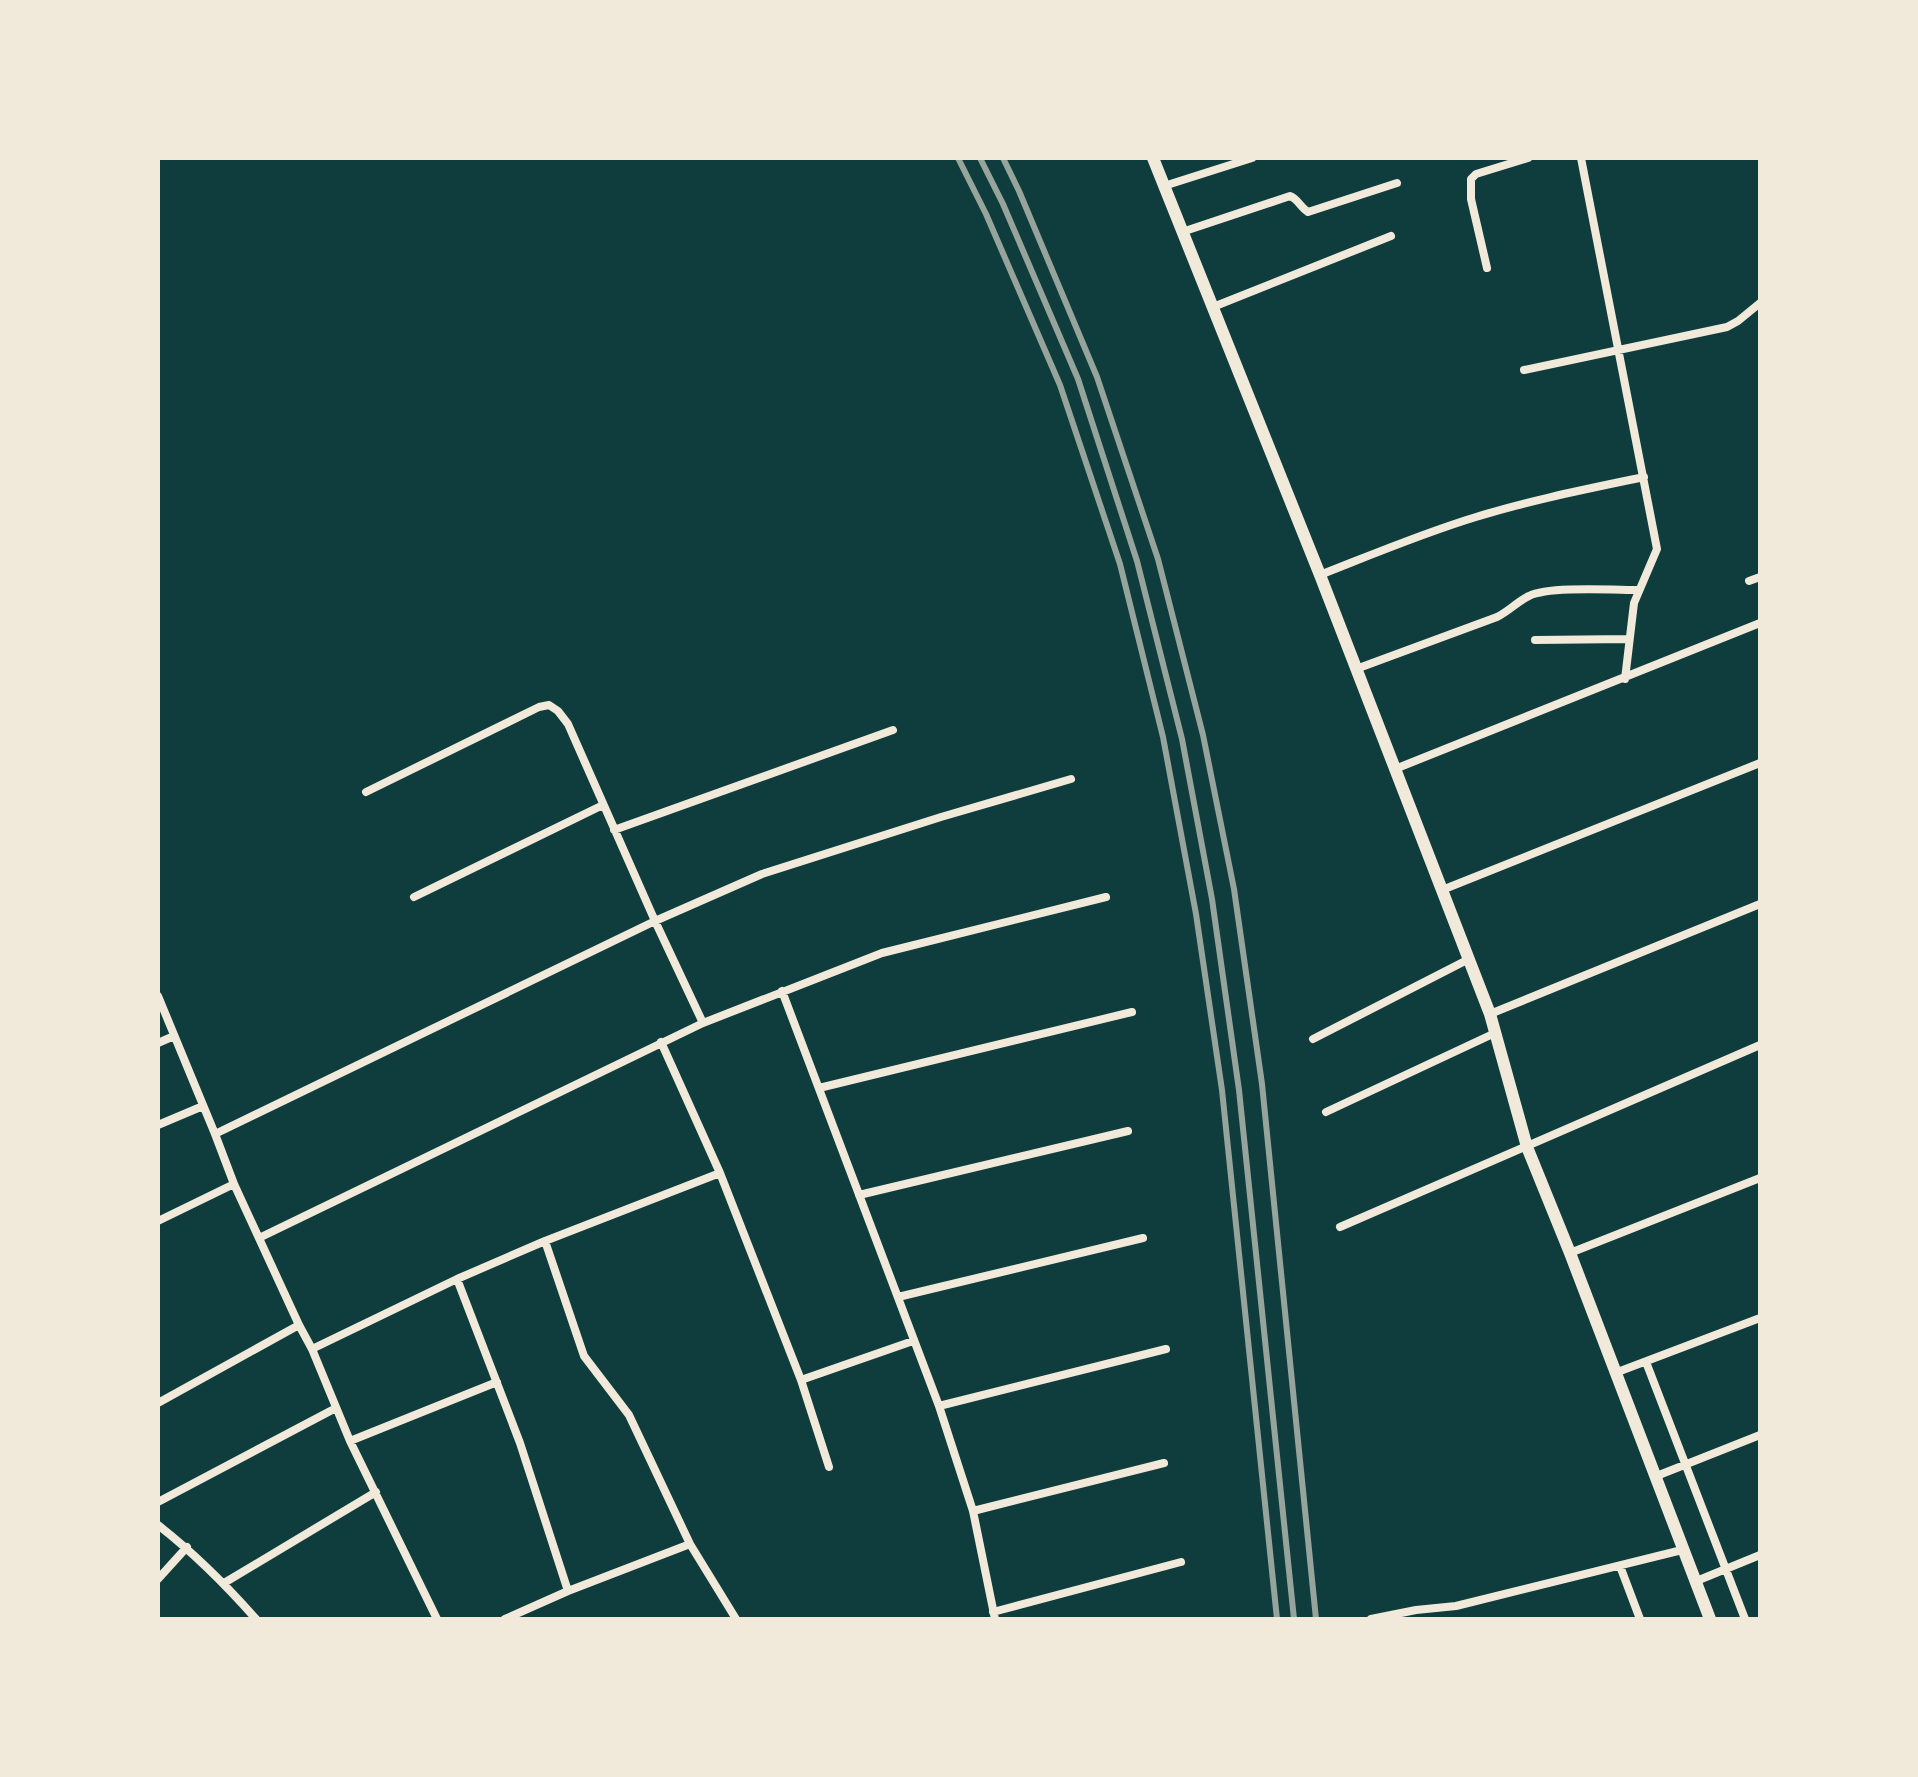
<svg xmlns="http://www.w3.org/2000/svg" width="1918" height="1777" font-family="'Fira Sans Condensed',sans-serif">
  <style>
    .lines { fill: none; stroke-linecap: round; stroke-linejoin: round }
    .minor { stroke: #f1e9da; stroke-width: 8 }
    .tertiary { stroke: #f1e9da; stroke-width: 12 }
    .rail { stroke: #97a49c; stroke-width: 6 }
  </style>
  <rect width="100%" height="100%" fill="#0f3d3e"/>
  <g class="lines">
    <!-- minor -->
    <path class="minor" d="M 1581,158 L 1657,549 L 1634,603 L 1625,679
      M 1164,186 L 1252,158
      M 1182,232 L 1290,196 C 1298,199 1300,207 1308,212 L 1397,183
      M 1487,268 L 1471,199 L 1471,179 L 1476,174 L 1528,158
      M 1213,307 L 1391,236
      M 1524,370 L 1727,327 L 1738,321 L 1760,303
      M 1320,575 C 1371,555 1423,533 1476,517 C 1531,500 1587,489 1644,477
      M 1749,581 L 1760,577
      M 1535,640 L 1628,639
      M 1356,669 L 1497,617 C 1509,611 1518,601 1529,596 C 1549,586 1614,590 1639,590
      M 1395,769 L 1760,623
      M 366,792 L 539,707 L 549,705 L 558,711 L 568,724 L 655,921 L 703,1023
      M 614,830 L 893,730
      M 1442,890 L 1760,763
      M 414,897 L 603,805
      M 782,991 L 939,1406 L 973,1511 L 995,1619
      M 158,996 L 215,1134 L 234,1184 L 299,1325 L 312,1349 L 350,1441 L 437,1619
      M 1490,1014 L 1760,904
      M 1313,1039 L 1469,959
      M 661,1042 L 720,1173 L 801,1380 L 829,1467
      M 158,1043 L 174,1036
      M 819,1088 L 1132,1012
      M 1326,1112 L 1495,1033
      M 158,1125 L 203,1106
      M 215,1134 L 655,921 L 762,874 L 941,817 L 1071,779
      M 859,1195 L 1128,1131
      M 158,1221 L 234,1184
      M 1340,1227 L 1760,1045
      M 259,1238 L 703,1023 L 882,953 L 1106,897
      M 545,1241 L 584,1356 L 629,1415 L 690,1544 L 736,1619
      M 1570,1253 L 1760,1178
      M 457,1279 L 520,1443 L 568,1591
      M 898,1297 L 1143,1238
      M 312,1349 L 457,1279 L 545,1241 L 720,1173
      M 1646,1362 L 1745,1619
      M 1615,1373 L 1760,1318
      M 801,1380 L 913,1341
      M 158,1403 L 299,1325
      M 939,1406 L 1166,1349
      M 350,1441 L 497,1382
      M 1654,1477 L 1760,1435
      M 158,1502 L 336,1408
      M 973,1511 L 1164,1463
      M 158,1525 C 194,1553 226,1585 256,1619
      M 1620,1566 L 1640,1619
      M 158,1579 L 187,1547
      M 1694,1582 L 1760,1555
      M 224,1583 L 376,1492
      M 993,1612 L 1181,1562
      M 505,1619 L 568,1591 L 690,1544
      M 1371,1619 L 1416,1610 L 1456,1606 L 1682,1550"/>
    <!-- tertiary -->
    <path class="tertiary" d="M 1153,158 L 1320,575 L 1490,1014 L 1527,1147 L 1570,1253 L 1710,1619"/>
    <!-- rail -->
    <path class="rail" d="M 958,158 L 986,214 L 1060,385 L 1120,564 L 1163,737 L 1196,914 L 1222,1090 L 1277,1619
      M 980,158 L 1003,204 L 1078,379 L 1137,561 L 1182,739 L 1212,899 L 1239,1090 L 1294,1619
      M 1003,158 L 1019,191 L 1097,377 L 1158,559 L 1203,735 L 1234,889 L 1262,1084 L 1316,1619"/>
  </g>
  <!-- border -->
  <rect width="1918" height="1777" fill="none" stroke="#f1e9da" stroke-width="320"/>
</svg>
